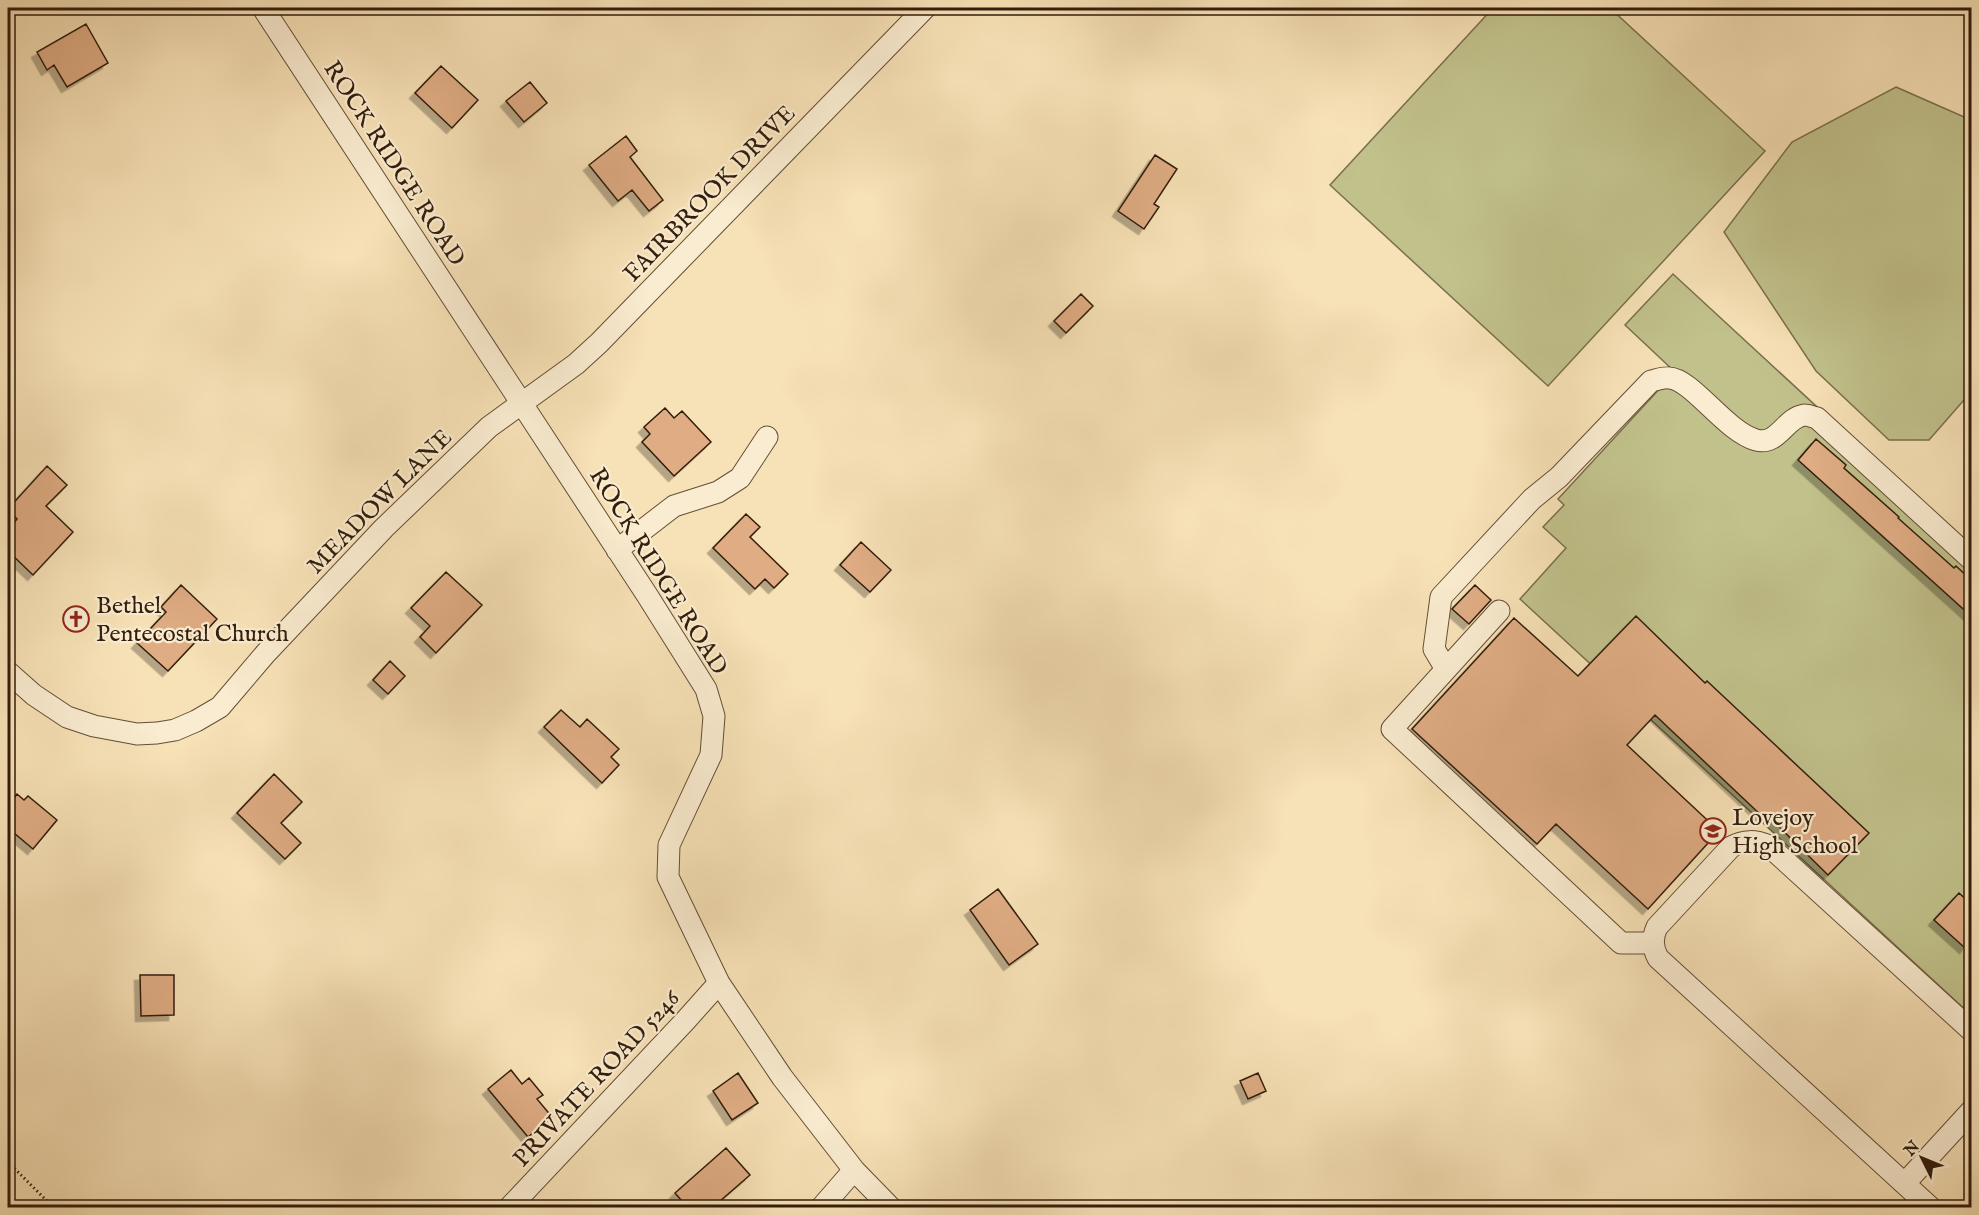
<svg xmlns="http://www.w3.org/2000/svg" width="1979" height="1215" font-family="'IM FELL English',serif">
  <style>
    .green { fill: #c1c18b; stroke: #7a6f4c; stroke-width: 1.5 }
    .building { fill: #dfac83; stroke: #321d0c; stroke-width: 1.5; filter: url(#shadow) }
    .lines { fill: none; stroke-linecap: round; stroke-linejoin: round }
    .minor-casing { stroke: #634e36; stroke-width: 23 }
    .path { stroke: #321d0c; stroke-width: 3; stroke-dasharray: 1.5 3; stroke-linecap: butt }
    .minor { stroke: #faecd0; stroke-width: 21 }
    .labels { text-anchor: middle; stroke-width: 4.5; stroke-linejoin: round; paint-order: stroke }
    .street-label { font-size: 24px; fill: #321d0c; stroke: #faecd0 }
    .poi-label { font-size: 24px; fill: #321d0c; stroke: #faecd0; text-anchor: start }
  </style>
  <defs>
    <filter id="shadow"><feDropShadow dx="-5.5" dy="5.5" stdDeviation="0" flood-color="#0004"/></filter>
  </defs>
  <rect width="100%" height="100%" fill="#f7e1b6"/>
  <filter id="stains"><feTurbulence type="fractalNoise" baseFrequency=".00333" numOctaves="4"/><feColorMatrix values="0 0 0 0 .2 0 0 0 0 .09 0 0 0 0 .02 0 0 0 .5 -.17"/></filter>
  <radialGradient id="worn" r=".72"><stop offset=".6" stop-color="#630" stop-opacity="0"/><stop offset="1" stop-color="#630" stop-opacity=".3"/></radialGradient>
  <!-- green -->
  <path class="green" d="M 1493,8 L 1610,8 L 1765,151 L 1548,386 L 1330,185 Z
    M 1896,87 L 1971,120 L 1971,392 L 1929,440 L 1889,440 L 1816,371 L 1724,232 L 1792,142 Z
    M 1673,274 L 1945,525 L 1971,565 L 1971,1015 L 1520,599 L 1566,548 L 1543,527 L 1564,505 L 1558,499 L 1675,372 L 1625,325 Z
    M 1971,473 L 1971,513 L 1967,510 L 1966,479 Z"/>
  <!-- building -->
  <path class="building" d="M 86,24 L 108,63 L 67,87 L 54,65 L 47,70 L 37,52 Z
    M 441,66 L 478,100 L 452,128 L 415,93 Z
    M 530,82 L 547,103 L 524,122 L 506,101 Z
    M 626,136 L 637,151 L 630,157 L 663,200 L 649,211 L 632,190 L 618,201 L 589,165 Z
    M 1155,155 L 1177,169 L 1154,204 L 1159,207 L 1144,229 L 1118,211 Z
    M 1081,294 L 1093,306 L 1066,333 L 1054,321 Z
    M 665,408 L 674,418 L 682,411 L 711,442 L 674,476 L 642,442 L 650,434 L 644,427 Z
    M 1816,439 L 1846,465 L 1844,468 L 1899,517 L 1898,518 L 1954,568 L 1956,566 L 1971,580 L 1971,616 L 1798,460 Z
    M 47,466 L 67,485 L 46,506 L 73,532 L 33,575 L 8,551 L 8,530 L 17,519 L 8,509 Z
    M 746,514 L 760,527 L 750,537 L 788,574 L 774,588 L 765,579 L 755,589 L 713,548 Z
    M 861,542 L 891,570 L 870,592 L 840,565 Z
    M 446,572 L 482,605 L 436,653 L 420,637 L 430,626 L 411,608 Z
    M 181,585 L 217,619 L 168,671 L 137,643 L 166,612 L 161,607 Z
    M 1475,585 L 1491,600 L 1469,624 L 1452,609 Z
    M 1636,616 L 1705,683 L 1707,681 L 1869,833 L 1828,875 L 1767,815 L 1764,818 L 1655,715 L 1627,745 L 1719,831 L 1648,909 L 1556,824 L 1537,844 L 1412,729 L 1514,618 L 1578,676 Z
    M 390,661 L 405,676 L 388,694 L 373,680 Z
    M 561,710 L 580,727 L 587,719 L 619,749 L 611,757 L 619,765 L 602,783 L 544,727 Z
    M 274,774 L 302,802 L 281,823 L 301,843 L 285,859 L 237,813 Z
    M 17,794 L 24,800 L 28,796 L 57,820 L 33,849 L 8,828 L 8,805 Z
    M 998,889 L 1038,944 L 1009,965 L 970,910 Z
    M 1959,893 L 1971,904 L 1971,940 L 1965,948 L 1934,920 Z
    M 140,975 L 174,975 L 174,1015 L 141,1016 Z
    M 511,1070 L 522,1084 L 529,1078 L 543,1095 L 537,1099 L 552,1117 L 528,1137 L 488,1089 Z
    M 738,1073 L 758,1103 L 732,1120 L 713,1091 Z
    M 1258,1073 L 1266,1091 L 1248,1099 L 1240,1081 Z
    M 726,1148 L 750,1175 L 712,1208 L 688,1208 L 675,1193 Z"/>
  <g class="lines">
    <!-- minor casing -->
    <g class="minor-casing">
      <path id="minor" d="M 263,8 L 647,595 L 706,689 L 714,716 L 711,755 L 669,845 L 668,877 L 719,983 L 782,1077 L 854,1170 L 891,1208
        M 617,550 L 674,506 L 718,492 L 740,478 L 767,437
        M 1499,611 L 1392,729 L 1621,943 L 1653,943
        M 1446,669 L 1434,649 L 1441,597 L 1532,499 L 1559,477 L 1651,381 C 1656,380 1664,377 1669,378 C 1692,379 1725,431 1756,440 C 1778,446 1785,418 1804,415 C 1808,415 1813,417 1817,418 L 1972,560
        M 8,672 L 34,695 L 67,717 L 94,726 L 137,734 L 157,733 L 175,730 L 196,721 L 220,707 L 266,653 L 384,528 L 489,427 L 576,364 L 599,343 L 925,8
        M 1905,1183 L 1972,1110
        M 509,1208 L 686,1020 L 719,983
        M 821,1208 L 854,1170
        M 1931,1208 L 1658,958 C 1652,947 1652,938 1657,927 L 1731,847 C 1744,840 1755,840 1769,846 L 1972,1031"/>
    </g>
    <!-- path -->
    <path class="path" d="M 8,1162 L 54,1208"/>
    <!-- minor -->
    <use href="#minor" class="minor"/>
  </g>
  <!-- icons -->
  <defs>
    <g id="church-ring" transform="scale(1.35)"><circle r="9.5" fill="#faecd0" stroke="#8f2418" stroke-width="1.5"/><path d="M-1.2-6h2.4v3.5h3.3v2.4h-3.3V6h-2.4V-.1h-3.3v-2.4h3.3Z" fill="#8f2418"/></g>
    <g id="school-ring" transform="scale(1.35)"><circle r="9.5" fill="#faecd0" stroke="#8f2418" stroke-width="1.5"/><path d="M0-5L7-2L0 1L-7-2ZM-4 1L0 2.5L4 1V4Q0 6-4 4Z" fill="#8f2418"/></g>
  </defs>
  <g fill-rule="evenodd">
    <use href="#church-ring" x="76" y="619"/>
    <use href="#school-ring" x="1713" y="831"/>
  </g>
  <g class="labels">
    <!-- street labels -->
    <g class="street-label">
      <text transform="translate(395 163) rotate(57)" y="8">ROCK RIDGE ROAD</text>
      <text transform="translate(709 193) rotate(-46)" y="8">FAIRBROOK DRIVE</text>
      <text transform="translate(379 501) rotate(-45)" y="8">MEADOW LANE</text>
      <text transform="translate(659 571) rotate(58)" y="8">ROCK RIDGE ROAD</text>
      <text transform="translate(596 1078) rotate(-47)" y="8">PRIVATE ROAD 5246</text>
    </g>
    <!-- poi labels -->
    <g class="poi-label">
      <text x="96" y="613">Bethel<tspan x="96" dy="28">Pentecostal Church</tspan></text>
      <text x="1732" y="825">Lovejoy<tspan x="1732" dy="28">High School</tspan></text>
    </g>
  </g>
  <!-- margin -->
  <rect width="1979" height="1215" fill="none" stroke="#f7e1b6" stroke-width="30"/>
  <rect x="9" y="9" width="1961" height="1197" fill="none" stroke="#321d0c" stroke-width="3"/>
  <rect x="15" y="15" width="1949" height="1185" fill="none" stroke="#321d0c" stroke-width="1.5"/>
  <!-- north arrow -->
  <g transform="translate(1922 1158) rotate(313)" stroke="#faecd0" stroke-width="4.5" paint-order="stroke">
  <path d="M0-4.5L10 22L0 15L-10 22Z" fill="#321d0c"/>
  <text y="-9" font-size="16" font-weight="bold" text-anchor="middle" fill="#321d0c">N</text>
  </g>
  <rect width="100%" height="100%" filter="url(#stains)"/>
  <rect width="100%" height="100%" fill="url(#worn)"/>
</svg>
